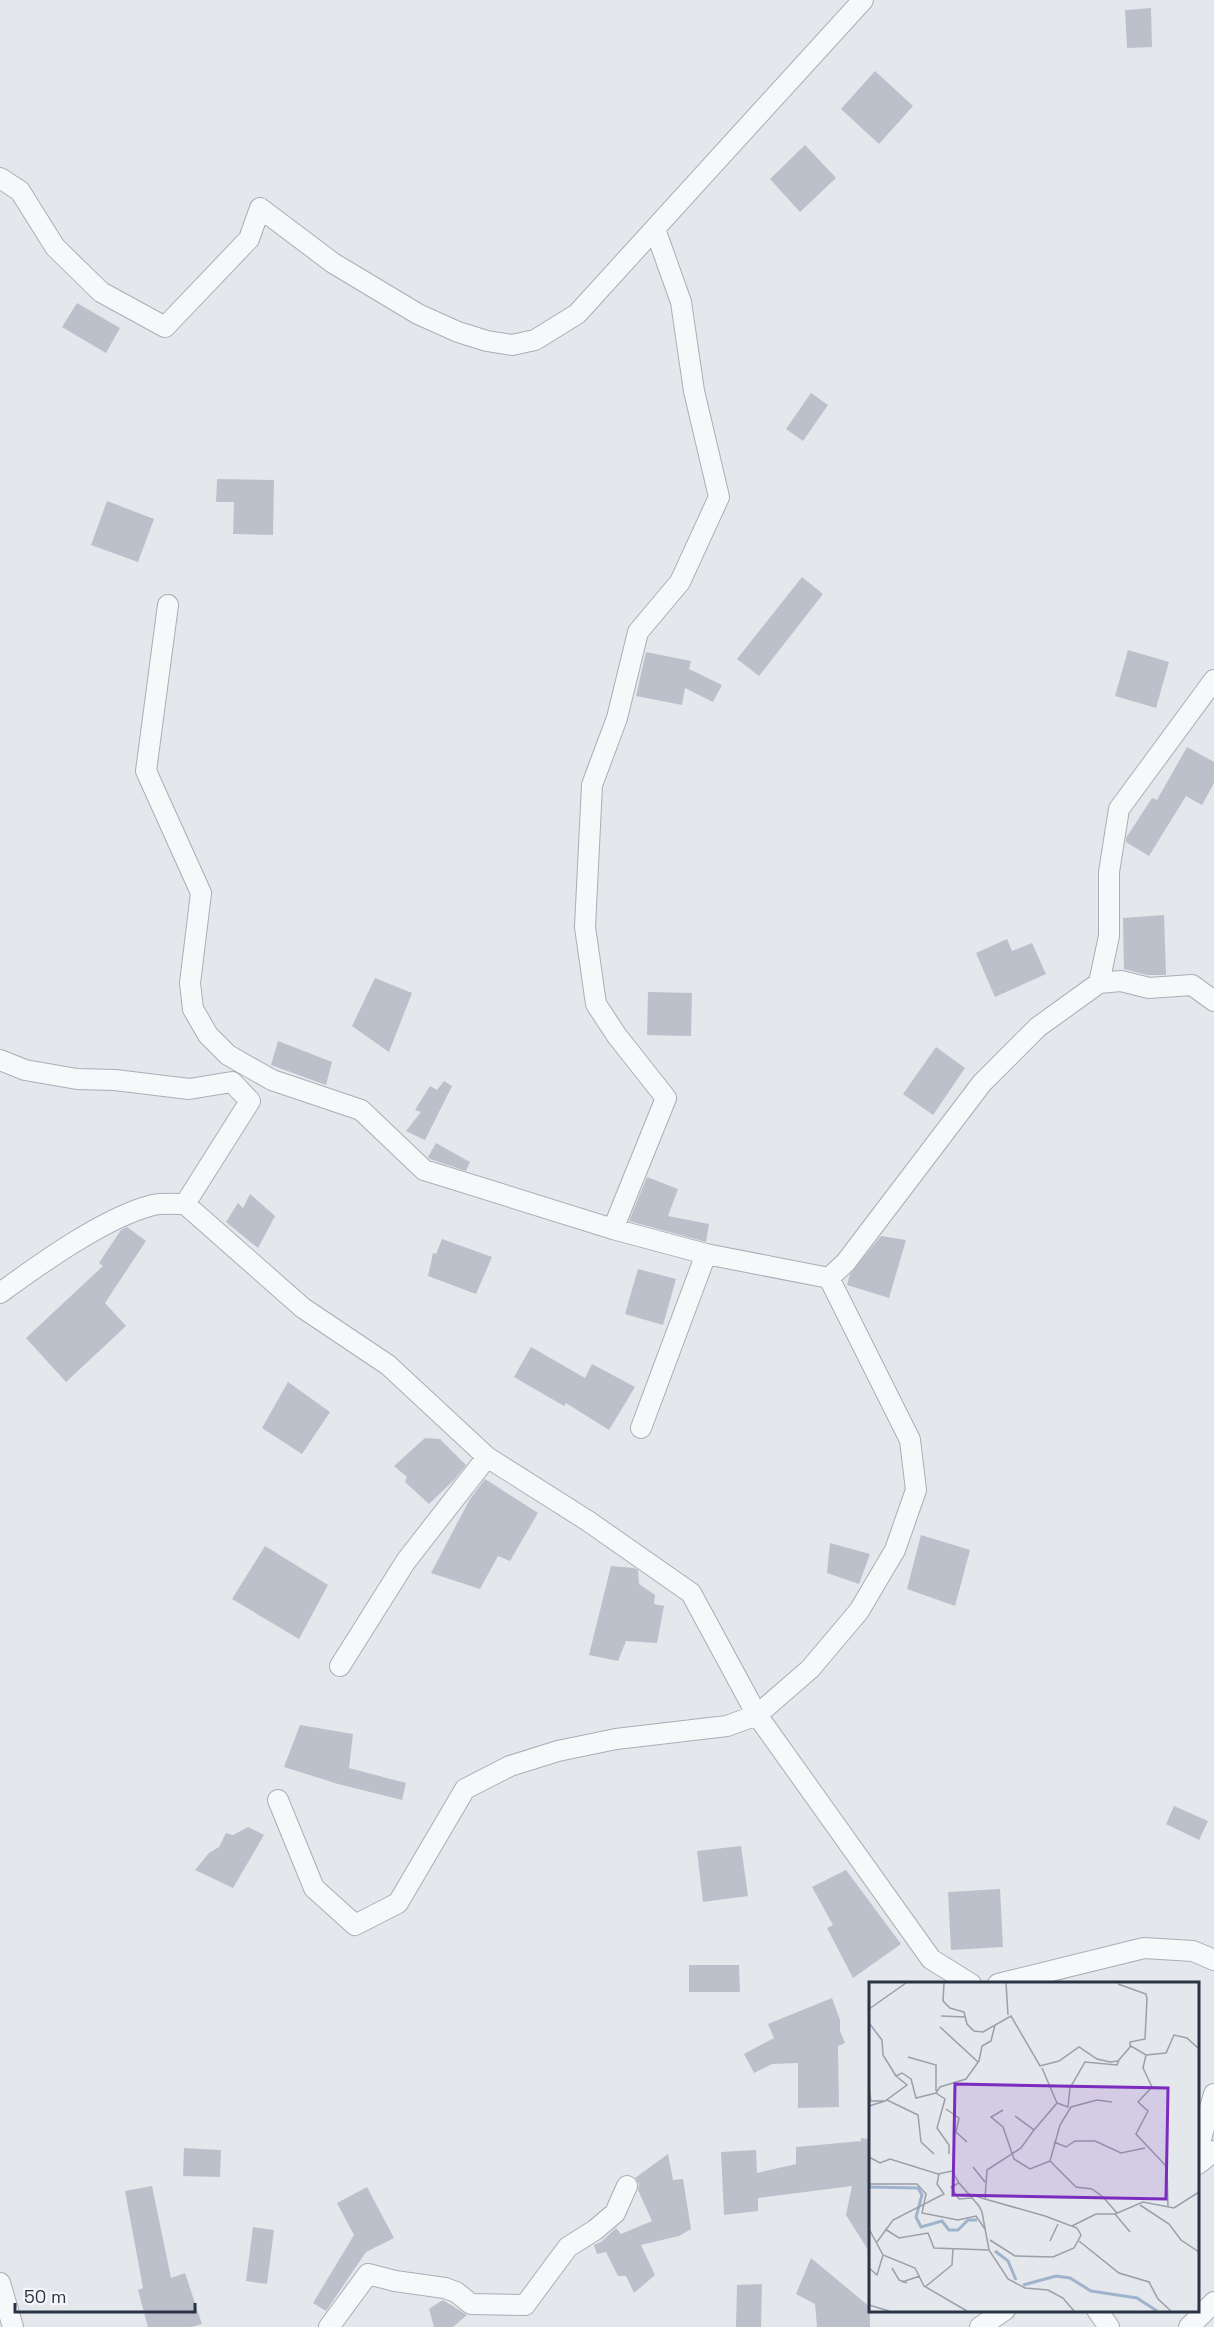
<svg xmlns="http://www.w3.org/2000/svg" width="1214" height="2327" font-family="'Space Grotesk',sans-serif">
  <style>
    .building { fill: #bbc0ca }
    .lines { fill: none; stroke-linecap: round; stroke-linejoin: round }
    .street-casing { stroke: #a9aeb7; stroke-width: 22 }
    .street { stroke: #f7f8fa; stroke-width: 20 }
    .inset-river { fill: none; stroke: #9fb4cc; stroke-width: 3 }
    .inset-road { fill: none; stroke: #9a9fa9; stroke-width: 1.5 }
    .view { fill: #7b2cbf; fill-opacity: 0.15; stroke: #7b2cbf; stroke-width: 3 }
    .inset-edge { fill: none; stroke: #2b3445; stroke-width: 3 }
  </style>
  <rect width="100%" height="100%" fill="#e4e7ec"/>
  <!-- building -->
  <path class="building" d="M 1151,8 L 1152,47 L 1127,48 L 1125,10 Z
    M 875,71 L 913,106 L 879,144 L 841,109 Z
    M 805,145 L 836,178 L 800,212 L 770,179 Z
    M 77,303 L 120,328 L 106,353 L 62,327 Z
    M 811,393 L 828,405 L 803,441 L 786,429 Z
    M 217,479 L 274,480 L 273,535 L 233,534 L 234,502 L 216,502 Z
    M 107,501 L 154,519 L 138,562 L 91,545 Z
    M 802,577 L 823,594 L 759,676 L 737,659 Z
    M 1128,650 L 1169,662 L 1156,708 L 1115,696 Z
    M 646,652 L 691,661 L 689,669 L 722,685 L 713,702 L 685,688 L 682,705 L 636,696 Z
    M 1187,747 L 1214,762 L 1214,783 L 1202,805 L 1186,796 L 1149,856 L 1126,842 L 1126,838 L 1152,798 L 1157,800 Z
    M 1164,915 L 1166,975 L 1147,975 L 1124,969 L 1123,918 Z
    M 1007,939 L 1012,951 L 1032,943 L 1046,974 L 995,997 L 976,953 Z
    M 375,978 L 412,993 L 389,1052 L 352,1026 Z
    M 648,992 L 692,993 L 691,1036 L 647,1035 Z
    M 278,1041 L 332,1062 L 326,1085 L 271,1065 Z
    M 936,1047 L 965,1068 L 933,1115 L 903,1094 Z
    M 444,1081 L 452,1086 L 425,1140 L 406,1131 L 421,1112 L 415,1110 L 430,1086 L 437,1090 Z
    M 436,1143 L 470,1162 L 466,1171 L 430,1159 L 428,1157 Z
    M 647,1177 L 678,1189 L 668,1216 L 709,1224 L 706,1242 L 629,1221 Z
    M 250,1194 L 275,1216 L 258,1248 L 226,1222 L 238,1203 L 243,1208 Z
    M 127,1227 L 146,1241 L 105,1303 L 126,1326 L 66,1382 L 26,1338 L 103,1266 L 99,1263 L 121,1230 Z
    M 881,1236 L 906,1240 L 889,1298 L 847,1285 L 850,1274 Z
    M 442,1239 L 492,1257 L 476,1294 L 428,1276 L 433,1253 L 436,1254 Z
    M 638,1269 L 676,1279 L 663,1325 L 625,1314 Z
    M 531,1347 L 585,1378 L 592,1364 L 635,1387 L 609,1430 L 566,1403 L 564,1406 L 514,1377 Z
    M 288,1382 L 330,1412 L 302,1454 L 262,1428 Z
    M 425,1438 L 440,1439 L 466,1465 L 454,1480 L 429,1504 L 405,1482 L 407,1477 L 394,1466 Z
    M 485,1479 L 538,1513 L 510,1561 L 498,1556 L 480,1589 L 431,1573 L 470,1499 Z
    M 921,1535 L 970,1550 L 955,1606 L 907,1589 Z
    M 830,1543 L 870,1554 L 859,1584 L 827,1573 Z
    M 265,1546 L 328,1585 L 299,1639 L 232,1599 Z
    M 611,1566 L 634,1568 L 638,1570 L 639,1584 L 655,1595 L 654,1604 L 664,1606 L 657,1643 L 626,1641 L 618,1661 L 589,1655 Z
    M 300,1725 L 353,1734 L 349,1768 L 406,1783 L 402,1800 L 338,1784 L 284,1767 Z
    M 1174,1806 L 1208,1821 L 1199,1840 L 1166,1824 Z
    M 248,1827 L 264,1835 L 233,1888 L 195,1870 L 209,1853 L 219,1847 L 226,1833 L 233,1835 Z
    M 741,1846 L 748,1896 L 703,1902 L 697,1851 Z
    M 846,1870 L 901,1944 L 853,1978 L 827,1928 L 833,1925 L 812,1887 Z
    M 1000,1889 L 1003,1947 L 951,1950 L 948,1892 Z
    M 689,1965 L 739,1965 L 740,1992 L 689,1992 Z
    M 832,1998 L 840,2020 L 840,2031 L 845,2043 L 838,2046 L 839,2107 L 798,2108 L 798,2063 L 772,2064 L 754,2073 L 744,2054 L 774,2038 L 768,2024 Z
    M 861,2138 L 870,2139 L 870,2253 L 846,2215 L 852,2186 L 758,2198 L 758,2211 L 724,2215 L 721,2152 L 756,2150 L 757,2173 L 796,2164 L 796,2147 L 861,2141 Z
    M 184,2148 L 221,2150 L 220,2177 L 183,2176 Z
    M 668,2154 L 673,2180 L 683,2179 L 691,2229 L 679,2236 L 641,2245 L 655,2275 L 634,2293 L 626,2276 L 618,2276 L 606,2252 L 597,2254 L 594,2245 L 601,2242 L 616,2228 L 621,2234 L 652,2221 L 638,2190 L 639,2184 L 635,2178 Z
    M 152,2186 L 171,2278 L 185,2273 L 202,2324 L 191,2327 L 148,2327 L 138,2290 L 143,2288 L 125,2191 Z
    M 367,2187 L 394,2238 L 366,2252 L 326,2311 L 313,2303 L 354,2235 L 337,2203 Z
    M 253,2227 L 274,2230 L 267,2284 L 246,2281 Z
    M 811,2258 L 870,2307 L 870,2327 L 817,2327 L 815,2304 L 796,2294 Z
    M 762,2284 L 761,2327 L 736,2327 L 737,2285 Z
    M 443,2300 L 467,2315 L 453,2327 L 434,2327 L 429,2309 Z"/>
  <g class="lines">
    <!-- street casing -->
    <g class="street-casing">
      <path id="street" d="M 0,178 L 20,191 L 55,247 L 101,292 L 165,327 L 249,239 L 260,208 L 333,263 L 418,314 L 458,332 L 487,341 L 512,345 L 535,340 L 577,314 L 863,0
        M 168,605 L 146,771 L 201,893 L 190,983 L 193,1009 L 208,1035 L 228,1055 L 272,1080 L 361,1110 L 424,1170 L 613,1229 L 706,1254 L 829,1278
        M 1099,983 L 1121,981 L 1149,988 L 1192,985 L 1214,1001
        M 0,1060 L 25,1070 L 77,1079 L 115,1080 L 189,1089 L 232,1082 L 250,1101 L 185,1204
        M 613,1229 L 666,1098 L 617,1036 L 596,1004 L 585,927 L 592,785 L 617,718 L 638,632 L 680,582 L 719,497 L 694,391 L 681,302 L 655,229
        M 829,1278 L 846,1262 L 982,1083 L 1038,1027 L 1099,983 L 1109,936 L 1109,872 L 1119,809 L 1214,680
        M 0,1293 C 40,1264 105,1217 153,1205 C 163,1203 175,1204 185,1204 L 303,1308 L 388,1365 L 487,1457
        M 641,1428 L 706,1254
        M 340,1666 L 406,1561 L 487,1457 L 588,1521 L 691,1593 L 757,1715 L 931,1959 L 971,1984
        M 278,1800 L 314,1888 L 355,1925 L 398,1903 L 465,1789 L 510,1766 L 558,1751 L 616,1739 L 727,1726 L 757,1715 L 810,1669 L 859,1611 L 895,1550 L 916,1490 L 910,1440 L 829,1278
        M 998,1984 L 1144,1948 L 1193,1951 L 1214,1960
        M 1198,2149 L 1214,2094
        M 1198,2164 L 1214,2151
        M 0,2283 L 13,2327
        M 1097,2310 L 1109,2327
        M 329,2327 L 368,2274 L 395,2281 L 445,2288 L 456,2292 L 471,2304 L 525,2305 L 568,2247 L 595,2230 L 615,2213 L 627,2186
        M 980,2327 L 1005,2310
        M 1189,2327 L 1214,2302"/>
    </g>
    <!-- street -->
    <use href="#street" class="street"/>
  </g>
  <!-- overview -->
  <g transform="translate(869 1982)">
    <rect width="330" height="330" fill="#e4e7ec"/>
    <path class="inset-river" d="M 0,205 L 49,206 L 53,213 L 47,235 L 52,245 L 73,239 L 80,248 L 89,248 L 99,238 L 108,238M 126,269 L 139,279 L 147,298M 154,303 L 187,294 L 201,296 L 222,309 L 268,316 L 288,329"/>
    <path class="inset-road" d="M 75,1 L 74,19 L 81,26 L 95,30 L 98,42 L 105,49 L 114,50 L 142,34 L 171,84 L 190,79 L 210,65 L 228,77 L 241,80 L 249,79 L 262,64 L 277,73 L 297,71 L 305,53 L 318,56 L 330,67M 137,1 L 139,33M 249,2 L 277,12 L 278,17 L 276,57 L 261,60 L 261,64M 0,27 L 37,1M 72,34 L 96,35M 0,41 L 13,58 L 14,73 L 27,94 L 33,91 L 42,97 L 47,116 L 67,111 L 76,117 L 68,146 L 80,163 L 80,172M 71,45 L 109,80M 277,73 L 274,86 L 283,105 L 269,120 L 279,129 L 267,152 L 298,185 L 299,224M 39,75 L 67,83 L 67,109M 0,107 L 2,119 L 15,119M 67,111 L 71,105 L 97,97 L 110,79 L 113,64 L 122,59 L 126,43M 18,118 L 49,133 L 52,160 L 65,172M 188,121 L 199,125 L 201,106 L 216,80 L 248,83 L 250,78M 0,124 L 16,119 L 38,103 L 27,94M 77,127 L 90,136 L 87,150 L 98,160M 134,128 L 122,135 L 134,145 L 145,177 L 161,187 L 181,179M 165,148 L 188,121 L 173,86M 185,160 L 197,165 L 206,159 L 226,159 L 252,171 L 276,166M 0,175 L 11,181 L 21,177 L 69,192 L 83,189 L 90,201M 181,179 L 191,143 L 202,125 L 228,118 L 243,120M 181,179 L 207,205 L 223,207 L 234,215 L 248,231M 104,185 L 116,200M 0,202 L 48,202 L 57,212 L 53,231 L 89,238 L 107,234 L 116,247M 100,212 L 116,217 L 118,188 L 152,166 L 165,148 L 146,134M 102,216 L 90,217 L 82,205 L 90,201 L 110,224 L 113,230 L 120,268 L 139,297 L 156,306 L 179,308 L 194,316 L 205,329M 116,217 L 176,234 L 208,246 L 212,253 L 205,266 L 184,275 L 146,274 L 121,258M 271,223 L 300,242 L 312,258 L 330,270M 246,232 L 261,250M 203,244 L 227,232 L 246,232 L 274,220 L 305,226 L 330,210M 0,247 L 14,273 L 46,286 L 55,304 L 98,329M 16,247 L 30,256 L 59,251 L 65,266 L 120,268M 181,259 L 189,242M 210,259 L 250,291 L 280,300 L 289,317 L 302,329M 8,260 L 24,238 L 75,212 L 68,202 L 70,192M 0,286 L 8,293 L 14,273M 23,286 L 30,298 L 38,301M 33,300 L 51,294M 56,305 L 83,283 L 84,266M 0,323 L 20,329"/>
    <path class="view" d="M 86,102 L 299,106 L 297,217 L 84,213 Z"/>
    <rect width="330" height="330" class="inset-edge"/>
  </g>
  <!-- scale -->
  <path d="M15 2303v9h180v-9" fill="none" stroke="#2b3445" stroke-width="3"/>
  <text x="24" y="2303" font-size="18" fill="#2b3445" stroke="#f4f6f9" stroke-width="4.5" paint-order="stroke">50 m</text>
</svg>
